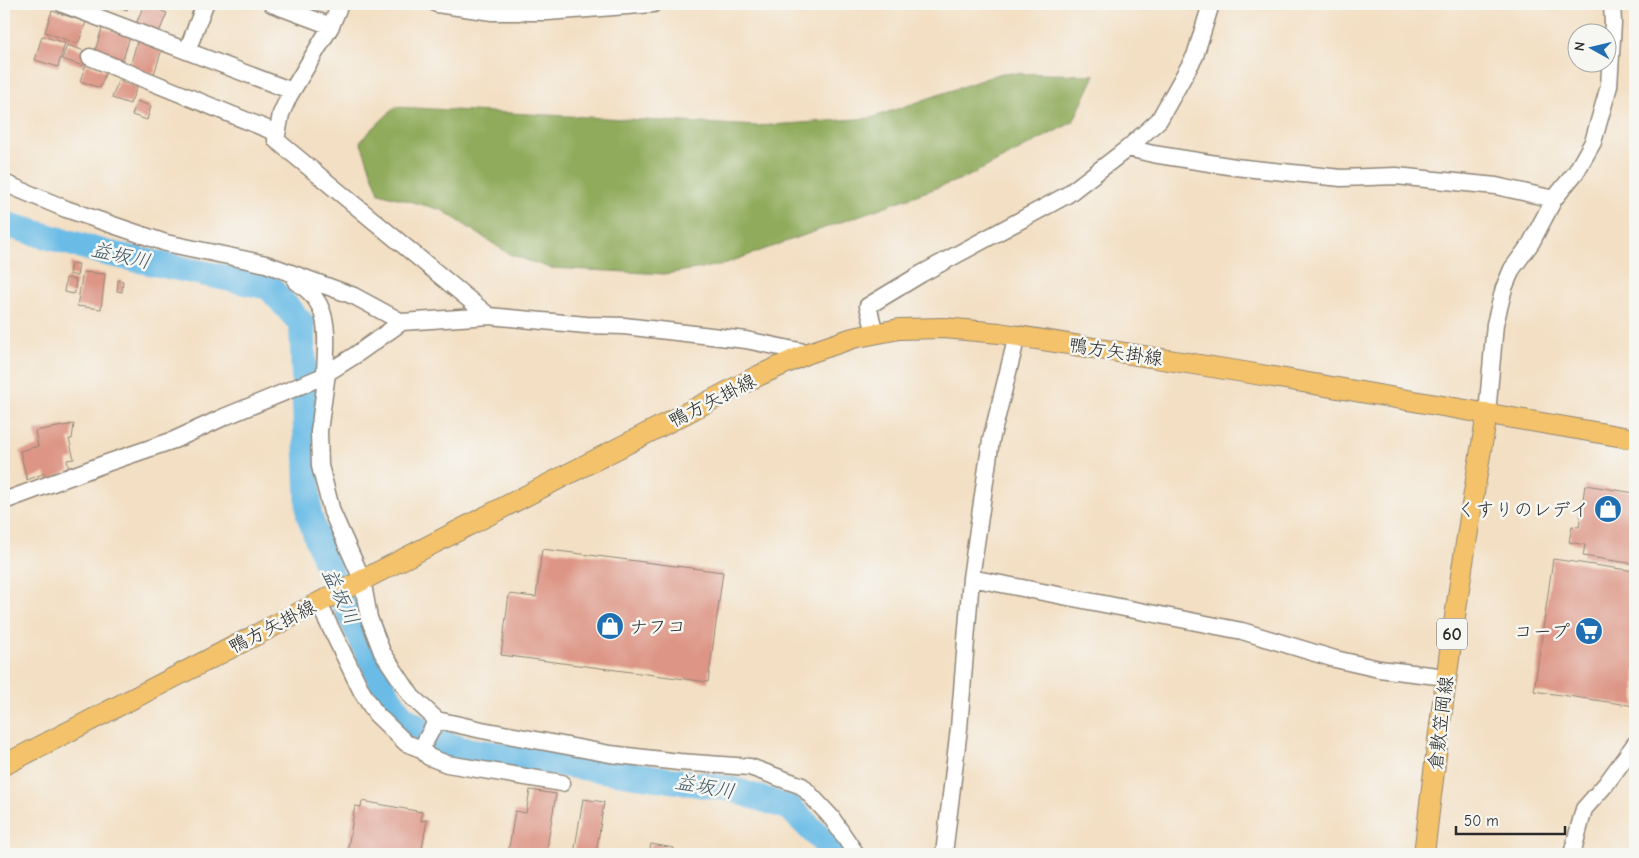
<svg xmlns="http://www.w3.org/2000/svg" width="1639" height="858" font-family="'Comic Neue','Klee One',sans-serif">
  <style>
    .forest { fill: #90ab5c; stroke: #5e6b44 }
    .lines { fill: none; stroke-linecap: round; stroke-linejoin: round }
    .river { stroke: #6bbce6; stroke-width: 26 }
    .building { fill: #dd9686 }
    .minor-casing { stroke: #8f8577; stroke-width: 19 }
    .major-casing { stroke: #8f8577; stroke-width: 22 }
    .minor { stroke: #fff; stroke-width: 16 }
    .major { stroke: #f3c26a; stroke-width: 20 }
    .labels { text-anchor: middle; stroke-width: 5; stroke-linejoin: round; paint-order: stroke }
    .shield { fill: #f6f6f2; stroke: #686867; stroke-width: 1 }
    .shield-label { font-size: 18px; font-weight: bold; fill: #2b2b2b }
    .street-label { font-size: 19px; fill: #2b2b2b; stroke: #f6f6f2 }
    .poi-label { font-size: 19px; fill: #2b2b2b; stroke: #f6f6f2; text-anchor: end }
    .water-label { font-size: 20px; font-style: italic; fill: #3e5663; stroke: #f6f6f2 }
  </style>
  <rect width="100%" height="100%" fill="#f6f6f2"/>
  <filter id="ink" filterUnits="userSpaceOnUse"><feTurbulence type="fractalNoise" baseFrequency=".02" numOctaves="2"/><feDisplacementMap in="SourceGraphic" scale="10" xChannelSelector="R" yChannelSelector="G"/><feConvolveMatrix kernelMatrix="1 2 1 2 8 2 1 2 1" color-interpolation-filters="sRGB"/></filter>
  <filter id="wash" filterUnits="userSpaceOnUse"><feTurbulence type="fractalNoise" baseFrequency=".0096" numOctaves="4" result="noise"/><feDisplacementMap in="SourceGraphic" scale="20" xChannelSelector="R" yChannelSelector="G"/><feGaussianBlur stdDeviation="1.12" result="paint"/><feColorMatrix in="noise" values="0 0 0 0 0 0 0 0 0 0 0 0 0 0 0 0 0 1.4 0 .05"/><feComposite in="paint" operator="in"/></filter>
  <g filter="url(#wash)">
    <rect width="100%" height="100%" fill="#f3dfc3"/>
    <!-- forest -->
    <path class="forest" d="M 1002,73 L 1095,75 L 1073,122 L 967,177 L 721,265 L 665,274 L 550,268 L 509,254 L 442,210 L 379,193 L 360,141 L 395,107 L 758,126 L 871,118 Z"/>
    <g class="lines">
      <!-- river -->
      <path class="river" d="M 4,224 L 106,253 L 269,287 L 302,324 L 309,515 L 325,560 L 385,691 L 401,716 L 436,740 L 460,749 L 731,789 L 790,808 L 823,841 L 833,854"/>
    </g>
    <g id="blocks">
      <!-- building -->
      <path class="building" d="M 111,4 L 129,4 L 127,10 Z
        M 144,4 L 167,13 L 157,37 L 135,27 Z
        M 52,11 L 86,22 L 78,44 L 45,32 Z
        M 102,28 L 130,36 L 123,60 L 95,51 Z
        M 42,36 L 65,43 L 58,67 L 35,60 Z
        M 138,38 L 163,46 L 154,74 L 130,67 Z
        M 67,45 L 88,52 L 83,66 L 62,59 Z
        M 86,64 L 106,71 L 100,88 L 80,81 Z
        M 118,81 L 137,87 L 130,104 L 112,98 Z
        M 137,101 L 151,106 L 147,120 L 132,115 Z
        M 71,263 L 79,264 L 77,276 L 69,274 Z
        M 83,272 L 105,274 L 101,309 L 77,306 Z
        M 66,278 L 76,280 L 74,294 L 64,292 Z
        M 118,280 L 123,281 L 122,292 L 117,291 Z
        M 74,424 L 72,439 L 69,439 L 74,459 L 67,460 L 69,470 L 48,481 L 45,473 L 27,480 L 20,451 L 38,446 L 35,431 Z
        M 1585,485 L 1635,493 L 1635,564 L 1583,556 L 1585,545 L 1569,542 L 1572,526 L 1579,527 Z
        M 542,549 L 723,572 L 708,682 L 501,655 L 509,594 L 536,597 Z
        M 1553,559 L 1635,571 L 1635,706 L 1534,691 Z
        M 530,790 L 556,794 L 546,854 L 508,854 L 515,811 L 526,813 Z
        M 583,799 L 604,802 L 596,854 L 574,854 Z
        M 362,801 L 422,812 L 421,821 L 427,820 L 421,854 L 347,854 L 355,806 L 361,807 Z
        M 651,844 L 674,848 L 673,854 L 649,854 Z"/>
    </g>
  </g>
  <g filter="url(#ink)">
    <use href="#blocks" fill-opacity="0" stroke="#8f8577" stroke-width="1"/>
    <g class="lines">
      <!-- minor casing -->
      <g class="minor-casing">
        <path id="minor" d="M 63,4 L 292,91
          M 272,4 L 331,26
          M 340,4 L 331,26 L 289,96 L 281,114 L 276,140 L 489,316
          M 437,4 L 492,12 L 548,12 L 653,4
          M 187,51 L 205,4
          M 90,57 L 277,133
          M 1128,148 L 1153,154 L 1235,167 L 1341,178 L 1396,176 L 1496,186 L 1554,199
          M 4,183 L 66,209 L 166,243 L 266,264 L 354,296 L 402,322
          M 296,282 C 333,303 326,337 325,375
          M 875,333 L 868,306 L 921,274 L 1067,195 L 1128,148 L 1159,120 L 1195,56 L 1211,4
          M 327,373 L 319,431 L 320,466 L 332,512 L 362,579 L 369,618 L 382,652 L 412,697 L 437,720 L 482,730 L 610,754 L 679,762 L 750,767 L 802,786 L 831,817 L 856,854
          M 1487,414 L 1495,324 L 1504,288 L 1512,269 L 1531,243 L 1554,199 L 1576,172 L 1593,142 L 1609,86 L 1613,23 L 1612,4
          M 4,501 L 107,463 L 174,440 L 224,417 L 319,378 L 354,356 L 402,322 L 489,316 L 586,325 L 624,326 L 746,340 L 809,353
          M 971,578 L 1242,631 L 1335,659 L 1379,669 L 1446,677
          M 318,602 L 362,692 L 376,714 L 406,743 L 421,749 L 429,757 L 447,764 L 562,783
          M 421,749 L 437,720
          M 944,854 L 959,728 L 971,578 L 991,440 L 1017,336
          M 1572,854 L 1584,809 L 1606,784 L 1635,744"/>
      </g>
      <!-- major casing -->
      <g class="major-casing">
        <path id="major" d="M 4,765 L 760,375 L 809,353 L 853,338 L 899,329 L 944,328 L 999,333 L 1250,373 L 1635,439
          M 1424,854 C 1441,707 1462,560 1487,414"/>
      </g>
      <!-- minor -->
      <use href="#minor" class="minor"/>
      <!-- major -->
      <use href="#major" class="major"/>
    </g>
  </g>
  <!-- icons -->
  <defs>
    <g id="shop-disc" transform="scale(1.4375)"><circle r="9.5" fill="#1f6fb2" stroke="#f6f6f2"/><path d="M-5-2.5h2.3a2.7 3.5 0 0 1 5.4 0H5L5.5 6h-11ZM-1.5-2.5h3a1.5 2.3 0 0 0-3 0Z" fill="#fff"/></g>
    <g id="supermarket-disc" transform="scale(1.4375)"><circle r="9.5" fill="#1f6fb2" stroke="#f6f6f2"/><path d="M-6-5.5h2.5l.6 2H6L4.5 2H-2.5L-4.4-4H-6ZM-1.5 3.2a1.3 1.3 0 1 0 .1 0ZM3 3.2a1.3 1.3 0 1 0 .1 0Z" fill="#fff"/></g>
  </defs>
  <g fill-rule="evenodd">
    <use href="#shop-disc" x="1608" y="509"/>
    <use href="#shop-disc" x="610" y="626"/>
    <use href="#supermarket-disc" x="1589" y="631"/>
  </g>
  <g class="labels">
    <!-- shield labels -->
    <rect class="shield" x="1437" y="618.5" width="30" height="31" rx="4"/>
    <g class="shield-label">
      <text x="1452" y="640">60</text>
    </g>
    <!-- street labels -->
    <g class="street-label">
      <text transform="translate(1116 351) rotate(9)" y="7">鴨方矢掛線</text>
      <text transform="translate(712 400) rotate(-27)" y="7">鴨方矢掛線</text>
      <text transform="translate(272 626) rotate(-27)" y="7">鴨方矢掛線</text>
      <text transform="translate(1440 723) rotate(-83)" y="7">倉敷笠岡線</text>
    </g>
    <!-- poi labels -->
    <g class="poi-label">
      <text x="1589" y="516">くすりのレデイ</text>
      <text x="629" y="633" text-anchor="start">ナフコ</text>
      <text x="1570" y="638">コープ</text>
    </g>
    <!-- water labels -->
    <g class="water-label">
      <text transform="translate(121 255) rotate(13)" y="7">益坂川</text>
      <text transform="translate(341 596) rotate(65)" y="7">益坂川</text>
      <text transform="translate(705 786) rotate(10)" y="7">益坂川</text>
    </g>
  </g>
  <!-- margin -->
  <rect width="1639" height="858" fill="none" stroke="#f6f6f2" stroke-width="20"/>
  <!-- north arrow -->
  <g transform="translate(1592 48) rotate(278)"><circle r="24" fill="#f6f6f2" stroke="#a5a5a2"/>
  <path d="M0-4L9 19L0 12L-9 19Z" fill="#1f6fb2"/>
  <text y="-8" font-size="14" font-weight="bold" text-anchor="middle" fill="#2b2b2b">N</text>
  </g>
  <!-- scale -->
  <path d="M1456 826v8h109v-8" fill="none" stroke="#2b2b2b" stroke-width="2.5"/>
  <text x="1464" y="826" font-size="15" fill="#2b2b2b" stroke="#f6f6f2" stroke-width="4" paint-order="stroke">50 m</text>
</svg>
